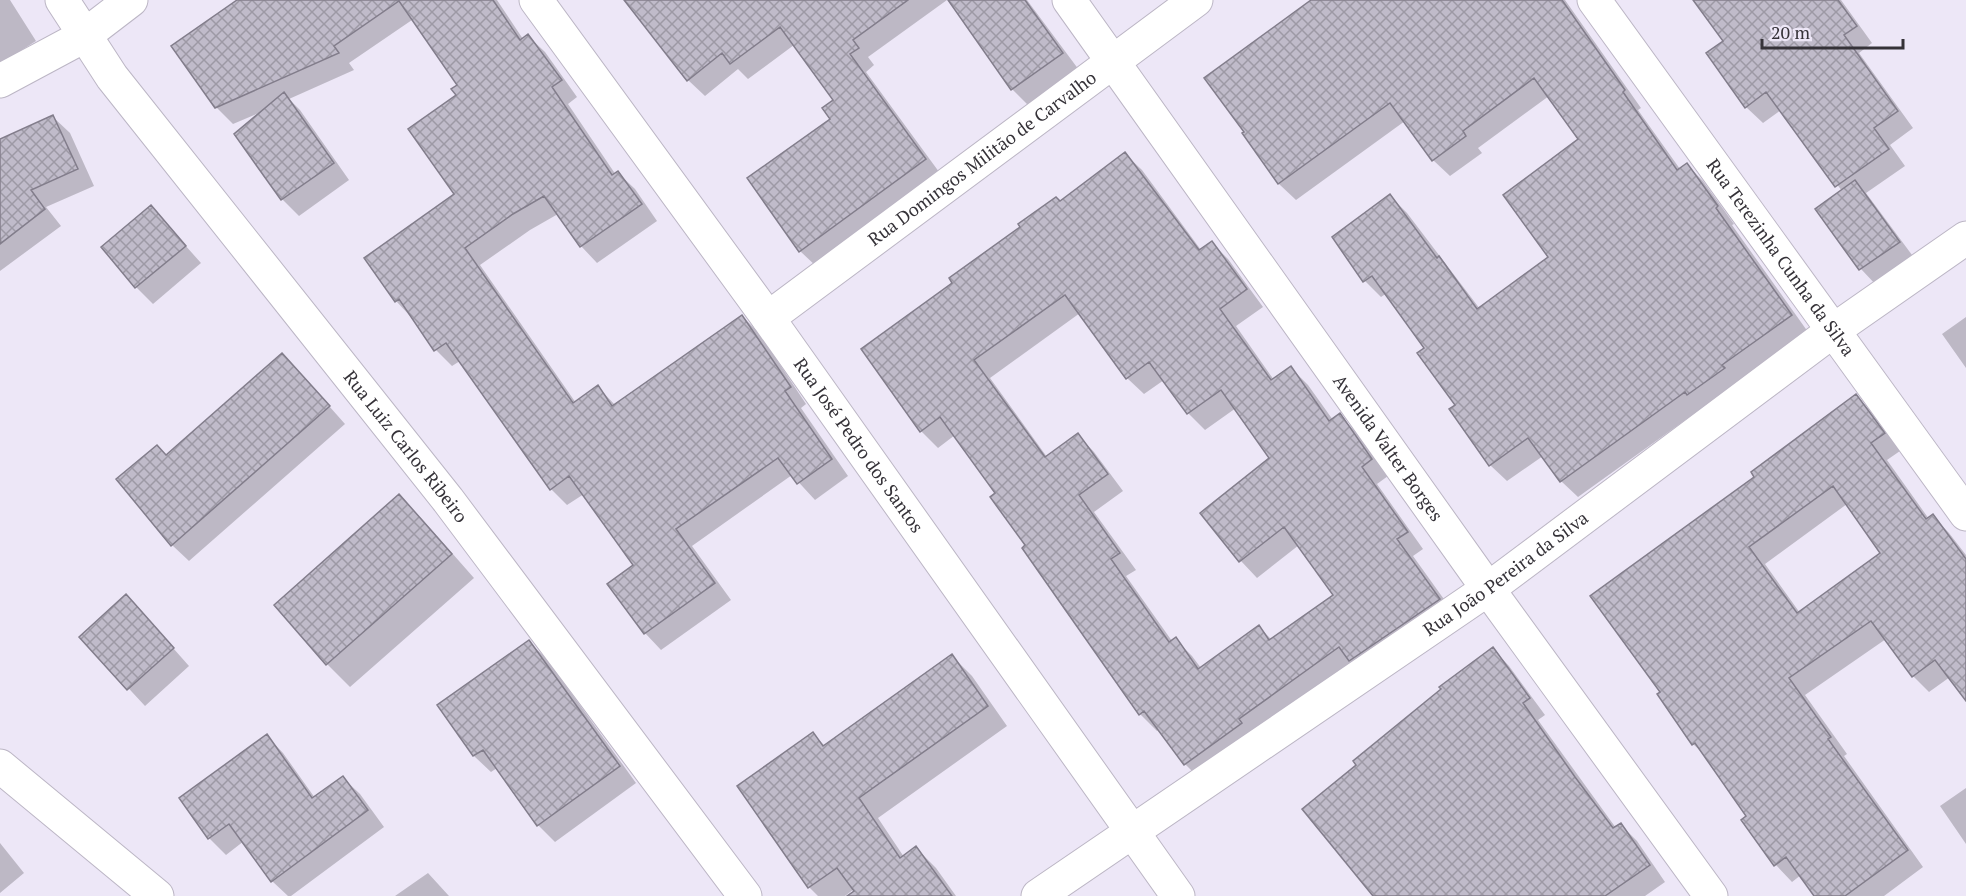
<svg xmlns="http://www.w3.org/2000/svg" width="1966" height="896" font-family="'PT Serif',serif">
  <style>
    .shadow { fill: #0003; fill-rule: evenodd }
    .building { fill: url(#building-cross-hatch); stroke: #827d8b; stroke-width: 1.5; fill-rule: evenodd }
    .lines { fill: none; stroke-linecap: round; stroke-linejoin: round }
    .street-casing { stroke: #bcb6c5; stroke-width: 35 }
    .secondary-casing { stroke: #bcb6c5; stroke-width: 35 }
    .street { stroke: #fff; stroke-width: 33 }
    .secondary { stroke: #fff; stroke-width: 33 }
    .labels { text-anchor: middle; stroke-width: 5; stroke-linejoin: round; paint-order: stroke }
    .street-label { font-size: 18px; fill: #353238; stroke: #ede7f7 }
  </style>
  <defs>
    <pattern id="building-cross-hatch" width="8" height="8" patternUnits="userSpaceOnUse" patternTransform="scale(1.5)"><rect width="8" height="8" fill="#c0bbca"/><path d="M0 0l8 8M0 8l8-8" fill="none" stroke="#9d99a5"/></pattern>
  </defs>
  <rect width="100%" height="100%" fill="#ede7f7"/>
  <!-- shadow -->
  <path class="shadow" d="M 0,0 L 10,0 L 36,41 L 0,64 Z
    M 239,0 L 497,0 L 523,39 L 528,36 L 545,52 L 577,97 L 568,104 L 616,175 L 618,173 L 635,189 L 657,221 L 597,263 L 581,246 L 558,214 L 530,230 L 480,265 L 576,403 L 598,387 L 616,406 L 742,316 L 759,333 L 806,404 L 801,408 L 848,476 L 815,500 L 792,475 L 692,546 L 731,600 L 661,650 L 645,633 L 635,566 L 584,494 L 567,505 L 551,489 L 460,361 L 452,366 L 436,350 L 412,318 L 396,301 L 456,195 L 459,85 L 412,20 L 349,63 L 354,70 L 289,99 L 300,110 L 349,180 L 299,216 L 282,199 L 236,134 L 261,112 L 233,124 L 216,107 Z
    M 624,0 L 947,0 L 868,57 L 874,65 L 866,72 L 942,176 L 817,267 L 800,251 L 836,101 L 794,45 L 748,79 L 738,69 L 705,96 L 688,80 Z
    M 950,0 L 1027,0 L 1079,70 L 1029,106 L 1012,89 Z
    M 1314,0 L 1565,0 L 1641,108 L 1638,110 L 1680,169 L 1687,165 L 1703,181 L 1734,224 L 1732,225 L 1808,332 L 1705,411 L 1702,408 L 1578,497 L 1561,481 L 1543,456 L 1507,481 L 1490,465 L 1426,348 L 1387,293 L 1381,297 L 1365,281 L 1390,196 L 1407,213 L 1480,309 L 1550,258 L 1580,140 L 1549,96 L 1478,148 L 1482,153 L 1450,176 L 1433,160 L 1405,121 L 1296,200 L 1279,184 L 1244,134 Z
    M 1695,0 L 1841,0 L 1872,43 L 1859,53 L 1913,128 L 1890,145 L 1905,166 L 1866,193 L 1915,259 L 1877,286 L 1861,269 L 1817,209 L 1842,191 L 1781,110 L 1763,123 L 1746,107 L 1725,41 Z
    M 53,117 L 70,133 L 94,186 L 46,207 L 61,226 L 0,271 L 0,141 Z
    M 1125,154 L 1142,170 L 1201,250 L 1212,243 L 1228,259 L 1263,307 L 1236,326 L 1274,380 L 1291,368 L 1308,385 L 1333,420 L 1339,415 L 1356,432 L 1388,476 L 1377,484 L 1423,549 L 1413,556 L 1456,616 L 1202,781 L 1185,764 L 1159,729 L 1157,731 L 1140,714 L 1024,548 L 1027,546 L 997,494 L 955,435 L 938,448 L 921,431 L 1060,203 ZM 1080,313 L 1127,378 L 1144,394 L 1164,380 L 1188,413 L 1205,430 L 1236,408 L 1271,459 L 1202,513 L 1241,561 L 1257,578 L 1299,545 L 1335,595 L 1272,640 L 1259,627 L 1201,668 L 1192,656 L 1175,639 L 1172,641 L 1126,576 L 1136,570 L 1094,512 L 1123,491 L 1094,452 L 1078,435 L 1047,457 L 990,378 Z
    M 151,207 L 201,263 L 153,304 L 136,287 L 103,247 Z
    M 1966,317 L 1966,368 L 1942,334 Z
    M 298,371 L 345,424 L 189,561 L 172,545 Z
    M 1856,396 L 1872,412 L 1900,451 L 1887,460 L 1929,519 L 1933,516 L 1949,533 L 1966,555 L 1966,699 L 1950,677 L 1929,692 L 1913,676 L 1886,639 L 1805,695 L 1847,754 L 1844,756 L 1923,867 L 1884,896 L 1816,896 L 1801,875 L 1792,882 L 1776,865 L 1743,820 L 1748,817 L 1706,756 L 1693,744 L 1756,477 ZM 1847,504 L 1882,553 L 1800,613 L 1765,564 Z
    M 399,496 L 422,519 L 474,578 L 350,687 L 327,664 L 276,605 Z
    M 142,613 L 189,666 L 145,706 L 81,637 Z
    M 529,642 L 546,658 L 636,783 L 555,842 L 538,825 L 497,768 L 491,772 L 474,756 L 439,706 Z
    M 1493,649 L 1509,666 L 1545,715 L 1538,720 L 1616,828 L 1621,825 L 1637,841 L 1665,882 L 1645,896 L 1375,896 Z
    M 952,656 L 972,676 L 1007,726 L 878,818 L 904,857 L 916,848 L 936,868 L 956,896 L 859,896 L 854,889 L 845,896 L 818,896 L 809,887 L 813,734 L 825,746 Z
    M 267,736 L 283,753 L 315,798 L 343,778 L 360,794 L 384,827 L 291,896 L 288,896 L 272,881 L 244,841 L 226,855 L 209,838 Z
    M 1966,788 L 1966,844 L 1940,806 Z
    M 0,843 L 24,873 L 0,893 Z
    M 428,873 L 449,896 L 395,896 Z"/>
  <!-- building -->
  <path class="building" d="M 237,0 L 493,0 L 520,40 L 528,34 L 562,80 L 552,87 L 612,175 L 618,171 L 642,204 L 580,247 L 544,196 L 513,214 L 465,248 L 573,403 L 598,385 L 612,406 L 742,315 L 791,387 L 785,391 L 832,459 L 797,484 L 778,458 L 676,529 L 715,583 L 644,634 L 607,584 L 633,565 L 569,476 L 550,490 L 446,343 L 434,351 L 399,299 L 395,302 L 364,258 L 454,194 L 408,129 L 456,95 L 451,89 L 457,85 L 399,1 L 334,46 L 339,53 L 215,108 L 171,46 Z
    M 624,0 L 908,0 L 853,40 L 859,48 L 850,54 L 926,159 L 799,252 L 747,178 L 830,119 L 822,108 L 833,100 L 780,27 L 730,64 L 722,53 L 687,81 Z
    M 948,0 L 1025,0 L 1063,53 L 1011,90 Z
    M 1311,0 L 1562,0 L 1625,90 L 1623,92 L 1677,170 L 1687,163 L 1718,206 L 1716,208 L 1792,315 L 1722,365 L 1725,368 L 1687,395 L 1685,392 L 1560,482 L 1528,438 L 1489,466 L 1449,409 L 1455,405 L 1417,353 L 1424,348 L 1372,276 L 1363,282 L 1332,237 L 1390,194 L 1437,258 L 1439,256 L 1477,309 L 1548,257 L 1503,195 L 1578,139 L 1534,78 L 1463,131 L 1466,136 L 1432,161 L 1390,103 L 1278,184 L 1242,133 L 1244,132 L 1204,78 Z
    M 1693,0 L 1838,0 L 1857,26 L 1844,35 L 1898,111 L 1874,128 L 1889,149 L 1835,187 L 1766,92 L 1745,108 L 1706,53 L 1723,41 Z
    M 284,92 L 334,163 L 281,200 L 234,134 Z
    M 53,115 L 78,169 L 31,190 L 45,209 L 0,244 L 0,139 Z
    M 1125,152 L 1199,250 L 1212,241 L 1247,289 L 1220,309 L 1271,380 L 1291,366 L 1329,421 L 1340,413 L 1372,459 L 1362,467 L 1408,532 L 1397,539 L 1440,599 L 1349,661 L 1339,647 L 1239,719 L 1242,723 L 1184,765 L 1144,711 L 1139,715 L 1064,608 L 1022,548 L 1025,545 L 990,497 L 995,493 L 940,417 L 920,432 L 861,349 L 952,283 L 949,278 L 1020,227 L 1018,224 L 1056,197 L 1060,201 ZM 1065,295 L 1126,379 L 1149,362 L 1187,414 L 1221,390 L 1269,458 L 1200,513 L 1239,562 L 1284,527 L 1333,595 L 1269,640 L 1259,625 L 1198,669 L 1176,637 L 1169,642 L 1111,559 L 1120,553 L 1079,495 L 1108,474 L 1078,433 L 1045,457 L 974,360 Z
    M 1855,180 L 1900,242 L 1859,270 L 1815,209 Z
    M 151,205 L 186,246 L 135,288 L 101,247 Z
    M 282,353 L 330,406 L 171,546 L 116,479 L 157,445 L 166,455 Z
    M 1856,394 L 1885,433 L 1871,443 L 1926,519 L 1933,514 L 1966,559 L 1966,701 L 1935,660 L 1912,677 L 1871,621 L 1789,678 L 1831,737 L 1828,739 L 1908,850 L 1845,896 L 1814,896 L 1786,857 L 1774,866 L 1741,820 L 1746,816 L 1695,743 L 1692,745 L 1657,694 L 1660,692 L 1590,596 L 1754,477 L 1751,472 ZM 1833,486 L 1880,553 L 1797,613 L 1749,547 Z
    M 399,494 L 452,554 L 326,665 L 274,605 Z
    M 126,594 L 174,648 L 127,690 L 79,637 Z
    M 529,640 L 620,766 L 537,826 L 483,750 L 473,756 L 437,705 Z
    M 1493,647 L 1530,698 L 1523,703 L 1575,777 L 1613,828 L 1621,823 L 1650,865 L 1605,896 L 1373,896 L 1302,809 L 1356,765 L 1353,761 L 1441,689 L 1439,687 Z
    M 952,654 L 988,706 L 859,798 L 900,858 L 916,846 L 952,896 L 847,896 L 854,891 L 837,868 L 808,888 L 737,786 L 813,732 L 823,746 Z
    M 267,734 L 312,798 L 343,776 L 368,810 L 271,882 L 229,824 L 208,839 L 179,798 Z"/>
  <g class="lines">
    <!-- street casing -->
    <g class="street-casing">
      <g id="street">
        <path id="s1" d="M 62,0 L 112,77 L 448,500 L 745,896"/>
        <path id="s2" d="M 1594,0 L 1966,514"/>
        <path d="M 0,81 L 84,36 L 131,0"/>
        <path id="s3" d="M 768,318 L 1196,0"/>
        <path d="M 0,766 L 157,896"/>
        <path id="s4" d="M 1038,896 L 1488,589 L 1834,330 L 1966,238"/>
      </g>
    </g>
    <!-- secondary casing -->
    <g class="secondary-casing">
      <g id="secondary">
        <path id="s5" d="M 536,0 L 768,318 L 1178,896"/>
        <path id="s6" d="M 1069,0 L 1488,589 L 1711,896"/>
      </g>
    </g>
    <!-- street -->
    <use href="#street" class="street"/>
    <!-- secondary -->
    <use href="#secondary" class="secondary"/>
  </g>
  <g class="labels">
    <!-- street labels -->
    <g class="street-label">
      <text dy="6" stroke="none"><textPath href="#s3" startOffset="267">Rua Domingos Militão de Carvalho</textPath></text>
      <text dy="6" stroke="none"><textPath href="#s2" startOffset="318">Rua Terezinha Cunha da Silva</textPath></text>
      <text dy="6" stroke="none"><textPath href="#s1" startOffset="564">Rua Luiz Carlos Ribeiro</textPath></text>
      <text dy="6" stroke="none"><textPath href="#s5" startOffset="550">Rua José Pedro dos Santos</textPath></text>
      <text dy="6" stroke="none"><textPath href="#s6" startOffset="550">Avenida Valter Borges</textPath></text>
      <text dy="6" stroke="none"><textPath href="#s4" startOffset="568">Rua João Pereira da Silva</textPath></text>
    </g>
  </g>
  <!-- scale -->
  <path d="M1762 39v9h141v-9" fill="none" stroke="#353238" stroke-width="3"/>
  <text x="1771" y="39" font-size="18" fill="#353238" stroke="#ede7f7" stroke-width="4.5" paint-order="stroke">20 m</text>
</svg>
